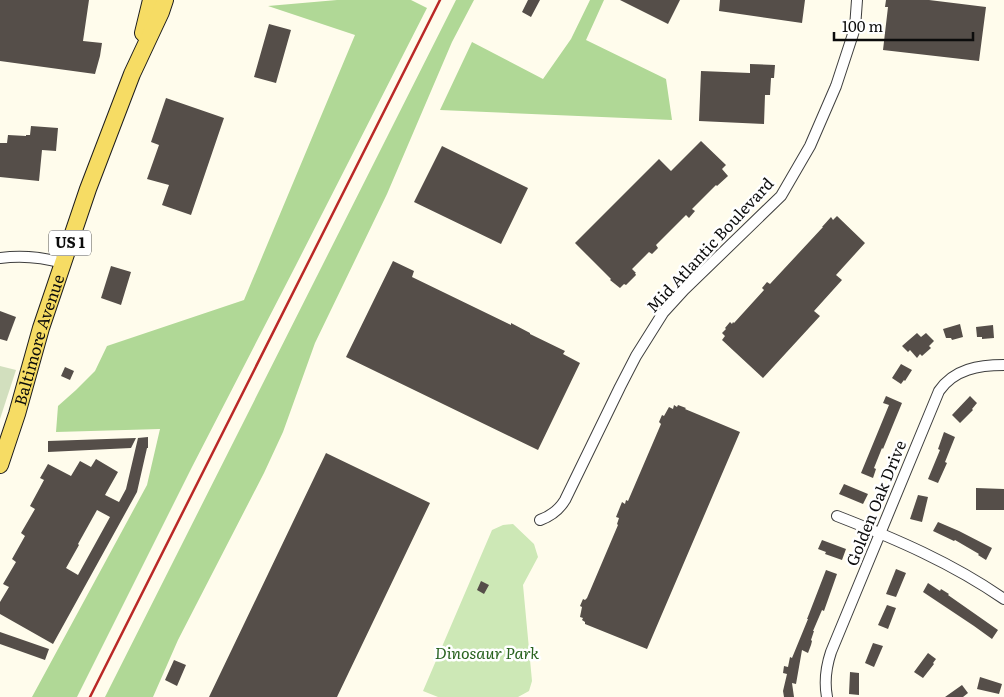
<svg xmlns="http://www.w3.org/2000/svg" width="1004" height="697" font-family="Literata,serif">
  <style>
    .green { fill: #cde8b6 }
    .forest { fill: #b0d896 }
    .cemetery { fill: #d2dfbe }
    .building { fill: #554e49; fill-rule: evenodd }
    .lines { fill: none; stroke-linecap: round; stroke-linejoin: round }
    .street-casing { stroke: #3f3f3f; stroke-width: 12 }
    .primary-casing { stroke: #1d1d1d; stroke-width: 18 }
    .street { stroke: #fff; stroke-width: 10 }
    .primary { stroke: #f6dc64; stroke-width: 16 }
    .rail { stroke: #ba2927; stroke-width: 2.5 }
    .labels { text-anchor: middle; stroke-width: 5; stroke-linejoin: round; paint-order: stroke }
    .shield { fill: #fff; stroke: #555; stroke-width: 1 }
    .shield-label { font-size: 15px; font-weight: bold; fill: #0c0c0c }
    .street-label { font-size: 16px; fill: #0c0c0c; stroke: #fff }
    .park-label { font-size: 16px; font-style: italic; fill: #28621e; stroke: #fff }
  </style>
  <rect width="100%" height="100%" fill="#fffcec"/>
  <!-- green -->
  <path class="green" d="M 513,524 L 534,544 L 538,557 L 523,585 L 532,681 L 529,691 L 518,697 L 438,697 L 423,691 L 492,530 L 503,525 Z"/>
  <!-- forest -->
  <path class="forest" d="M 337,0 L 411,0 L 427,8 L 295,267 L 192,467 L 77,697 L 32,697 L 147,485 L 160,429 L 56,432 L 58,406 L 76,390 L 95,371 L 107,346 L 244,300 L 355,35 L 268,6 Z
    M 456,0 L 474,0 L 452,42 L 387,194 L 315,343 L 283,432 L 264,473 L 178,640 L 153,697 L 105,697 Z
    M 590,0 L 604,0 L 586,40 L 666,79 L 672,120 L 440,110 L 472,42 L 543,79 L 571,39 Z"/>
  <!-- cemetery -->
  <path class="cemetery" d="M 0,366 L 16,370 L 0,419 Z"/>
  <!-- building -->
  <path class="building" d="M 0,0 L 89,0 L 83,41 L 102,43 L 100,56 L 95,74 L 0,61 Z
    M 528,0 L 540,0 L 531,17 L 522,12 Z
    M 620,0 L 680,0 L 668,24 Z
    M 720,0 L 805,0 L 802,23 L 719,11 Z
    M 886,0 L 929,0 L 986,7 L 979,61 L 883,50 L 888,7 L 885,7 Z
    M 269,24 L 291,30 L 276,83 L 254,77 Z
    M 750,64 L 775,65 L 774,78 L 771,78 L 770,95 L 765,95 L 764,124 L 699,121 L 701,71 L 750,73 Z
    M 166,98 L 224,118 L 191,215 L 162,205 L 169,185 L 147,179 L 159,145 L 151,142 Z
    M 31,126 L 58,128 L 56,151 L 42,150 L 39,181 L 0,177 L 0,143 L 7,143 L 8,135 L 26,136 L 26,135 L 30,135 Z
    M 701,141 L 726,165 L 722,169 L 728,176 L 717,186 L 716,185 L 692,209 L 695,211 L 689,218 L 686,215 L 656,245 L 658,248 L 652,254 L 649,252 L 632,269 L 636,273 L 635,273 L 636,275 L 626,285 L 624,284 L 620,288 L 610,280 L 611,279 L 575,243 L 659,159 L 671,171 Z
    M 442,146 L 528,188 L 501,244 L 414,202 Z
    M 837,216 L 865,243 L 836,275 L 842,280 L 814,311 L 820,316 L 763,378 L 722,340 L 725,336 L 722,333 L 726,329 L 725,328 L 730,322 L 732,324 L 733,322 L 734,323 L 764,290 L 762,288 L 767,282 L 770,284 L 823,227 L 822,227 L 831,217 L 833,220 Z
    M 393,261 L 414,271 L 412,277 L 511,325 L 511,323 L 530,333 L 530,334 L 565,351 L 563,354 L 580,363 L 538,450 L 346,357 Z
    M 111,266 L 131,272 L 121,305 L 101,298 Z
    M 0,311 L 16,317 L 7,341 L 0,339 Z
    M 960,324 L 963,337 L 952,340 L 951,338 L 946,338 L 943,329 Z
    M 993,325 L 994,338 L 982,339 L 982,337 L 977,337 L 976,327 Z
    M 917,333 L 921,337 L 926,333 L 934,341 L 929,346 L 931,348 L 922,356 L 920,354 L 917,358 L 910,350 L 908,352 L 902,346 Z
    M 901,364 L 912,370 L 905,381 L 904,380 L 901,384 L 892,378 Z
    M 65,367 L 74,371 L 70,380 L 61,376 Z
    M 886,396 L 902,403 L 883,449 L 882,448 L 874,468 L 876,469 L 873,478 L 861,473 L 889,405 L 883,403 Z
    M 970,396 L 977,403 L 972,409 L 973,410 L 960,423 L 952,415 Z
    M 674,405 L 677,407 L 678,405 L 686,408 L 685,409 L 740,432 L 647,649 L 585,624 L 585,622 L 582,620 L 583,618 L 580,617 L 582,607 L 580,606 L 583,599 L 585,600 L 587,598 L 618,525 L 617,524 L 619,518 L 616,517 L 622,502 L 625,504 L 626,500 L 628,501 L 661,424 L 659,422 L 662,415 L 664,416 L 669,407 L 673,409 Z
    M 944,432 L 955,437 L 945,462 L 947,463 L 938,483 L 928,479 L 940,450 L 938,449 Z
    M 148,437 L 148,448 L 147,448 L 137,492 L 53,644 L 0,614 L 0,602 L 9,587 L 3,584 L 16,562 L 12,559 L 25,536 L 21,533 L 35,509 L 30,506 L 44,480 L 40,478 L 48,464 L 71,476 L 80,461 L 91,467 L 96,459 L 118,472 L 105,495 L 119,502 L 126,489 L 138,438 ZM 97,510 L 110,517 L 78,575 L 66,568 L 79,545 L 78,544 Z
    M 136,438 L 131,448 L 48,452 L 48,441 Z
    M 326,453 L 430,503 L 337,697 L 209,697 Z
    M 844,484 L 868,494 L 863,504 L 839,494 Z
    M 976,488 L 1004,489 L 1004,510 L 976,510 Z
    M 918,495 L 928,497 L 922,522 L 910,519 Z
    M 938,522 L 959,531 L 992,548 L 986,560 L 978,555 L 979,554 L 955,540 L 954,541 L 933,531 Z
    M 822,540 L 846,549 L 842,560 L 825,554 L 826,552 L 818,549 Z
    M 896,569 L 906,573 L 896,597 L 886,594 Z
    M 826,570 L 837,574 L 824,611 L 822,610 L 813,631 L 814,631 L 811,640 L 812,641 L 811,645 L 808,653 L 802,650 L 796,684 L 792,683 L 794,697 L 784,697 L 783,691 L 787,674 L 783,673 L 784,666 L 788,667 L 790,657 L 792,658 L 808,619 L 807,619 L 809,614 Z
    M 481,581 L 489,585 L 484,594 L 477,590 Z
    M 928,583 L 940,591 L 941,589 L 949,594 L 948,595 L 998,630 L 992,639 L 974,626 L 923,592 Z
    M 887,605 L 896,608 L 888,629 L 878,625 Z
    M 0,632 L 49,649 L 45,660 L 0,644 Z
    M 873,643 L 883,646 L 874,667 L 865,663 Z
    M 928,653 L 936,659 L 933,663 L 934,664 L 923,678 L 914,672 Z
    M 174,660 L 186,665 L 177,686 L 165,680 Z
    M 850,672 L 859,673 L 859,695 L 849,694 Z
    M 980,677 L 1002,684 L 999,694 L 977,689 Z
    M 962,685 L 968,693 L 963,697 L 945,697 Z"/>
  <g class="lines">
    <!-- street casing -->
    <g class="street-casing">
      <path id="street" d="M 0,258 C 22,255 42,257 63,263
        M 837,516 C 896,539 952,563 1004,599
        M 540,520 C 551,516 559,510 565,500 L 620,387 L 636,356 L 663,313 L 684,290 L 781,196 L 810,146 L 836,86 L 855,28 L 857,0
        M 827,697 C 824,681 826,667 831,652 L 939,391 C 954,369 979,365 1004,365"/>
    </g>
    <!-- primary casing -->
    <g class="primary-casing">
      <g id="primary">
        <path d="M 143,33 L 151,0"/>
        <path id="s1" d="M 0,465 L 17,414 L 41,328 L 88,189 L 132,74 L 161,12 L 165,0"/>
      </g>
    </g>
    <!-- street -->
    <use href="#street" class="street"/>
    <!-- primary -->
    <use href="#primary" class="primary"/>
    <!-- rail -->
    <path class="rail" d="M 90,697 L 440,0"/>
  </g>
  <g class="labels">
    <!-- shield labels -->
    <rect class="shield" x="49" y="230.5" width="42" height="25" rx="4"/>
    <g class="shield-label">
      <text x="70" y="248">US 1</text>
    </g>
    <!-- street labels -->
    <g class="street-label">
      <text transform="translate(710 245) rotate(-47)" y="6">Mid Atlantic Boulevard</text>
      <text dy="6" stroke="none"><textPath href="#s1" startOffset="131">Baltimore Avenue</textPath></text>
      <text transform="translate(876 503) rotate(-68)" y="6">Golden Oak Drive</text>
    </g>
    <!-- park labels -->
    <g class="park-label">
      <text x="487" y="659">Dinosaur Park</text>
    </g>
  </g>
  <!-- scale -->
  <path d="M834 32v8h139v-8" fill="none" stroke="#0c0c0c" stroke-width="2.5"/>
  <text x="842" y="32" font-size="15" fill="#0c0c0c" stroke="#ffffff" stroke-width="4" paint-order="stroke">100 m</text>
</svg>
